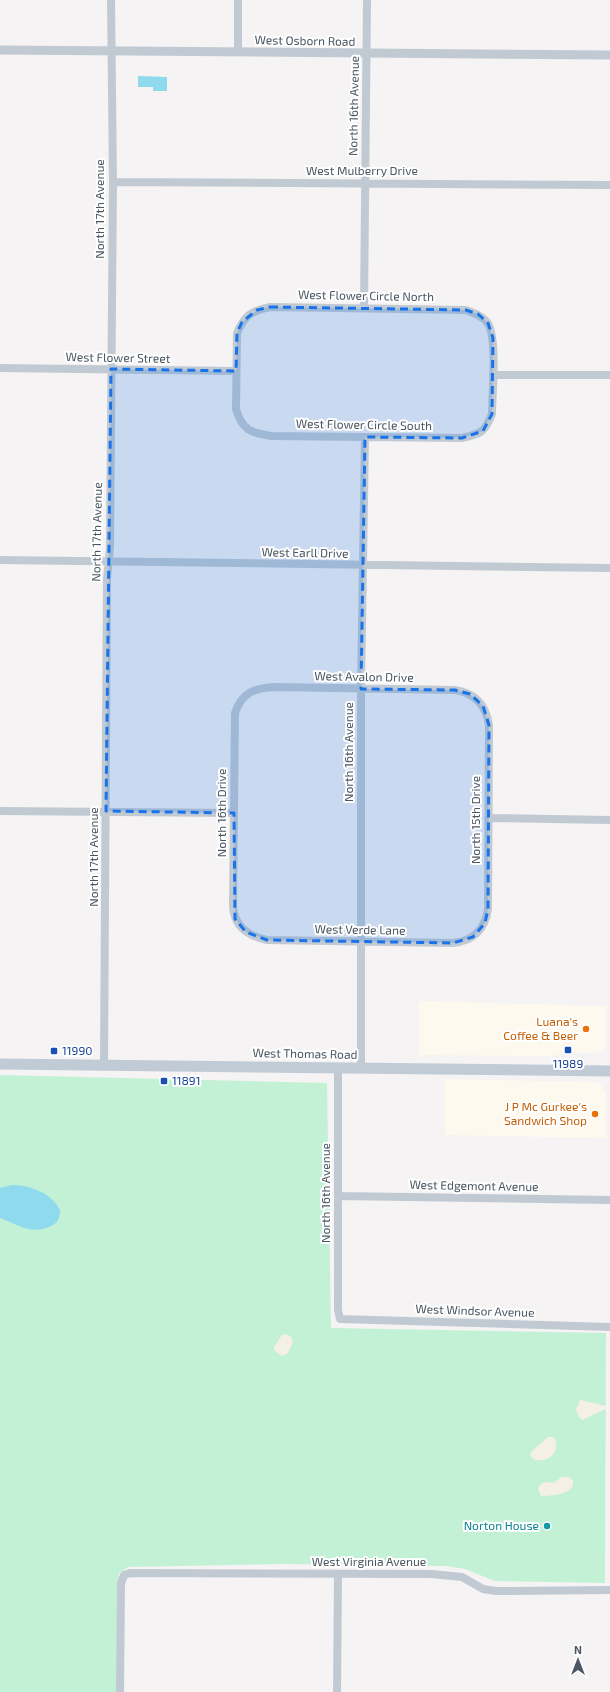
<svg xmlns="http://www.w3.org/2000/svg" width="610" height="1692" font-family="'Exo 2',sans-serif">
  <style>
    .commercial { fill: #fdf9ef }
    .green { fill: #c3f1d5 }
    .sand { fill: #f5f0e5 }
    .water { fill: #90daee }
    .lines { fill: none; stroke-linecap: round; stroke-linejoin: round }
    .minor { stroke: #c1cad2; stroke-width: 8 }
    .tertiary { stroke: #c1cad2; stroke-width: 9 }
    .secondary { stroke: #c1cbd6; stroke-width: 11 }
    .marked { fill: #1a73e8; fill-opacity: 0.2; stroke: #1a73e8; stroke-width: 3; stroke-dasharray: 8 5; stroke-linejoin: round }
    .food-dot { fill: #e8710a; stroke: #fff; stroke-width: 1.5 }
    .transit-dot { fill: #1a4fb4; stroke: #fff; stroke-width: 1.5 }
    .culture-dot { fill: #0f9aa8; stroke: #fff; stroke-width: 1.5 }
    .labels { text-anchor: middle; stroke-width: 4; stroke-linejoin: round; paint-order: stroke }
    .street-label { font-size: 12px; fill: #4a5661; stroke: #fff }
    .food-label { font-size: 12px; fill: #c56008; stroke: #fff; text-anchor: end }
    .transit-label { font-size: 12px; fill: #164399; stroke: #fff; text-anchor: start }
    .culture-label { font-size: 12px; fill: #0d838f; stroke: #fff; text-anchor: end }
  </style>
  <rect width="100%" height="100%" fill="#f5f3f3"/>
  <!-- commercial -->
  <path class="commercial" d="M 419,1001 L 606,1006 L 606,1045 L 604,1050 L 597,1053 L 569,1053 L 552,1056 L 419,1055 Z
    M 445,1079 L 596,1082 L 600,1084 L 606,1093 L 606,1138 L 445,1135 Z"/>
  <!-- green -->
  <path class="green" d="M 0,1075 L 327,1083 L 331,1328 L 606,1333 L 605,1583 L 495,1581 L 465,1569 L 446,1566 L 282,1564 L 129,1567 L 119,1573 L 117,1692 L 0,1692 Z"/>
  <!-- sand -->
  <path class="sand" d="M 286,1334 L 291,1337 L 293,1342 L 287,1354 L 282,1356 L 275,1351 L 274,1347 L 282,1335 Z
    M 580,1400 L 606,1406 L 606,1409 L 582,1420 L 579,1417 L 576,1410 Z
    M 548,1437 L 553,1437 L 556,1441 C 559,1455 545,1464 533,1459 L 530,1455 L 531,1452 Z
    M 562,1477 L 569,1477 L 573,1480 C 576,1495 550,1496 541,1496 L 538,1489 L 541,1484 L 546,1482 L 553,1483 Z"/>
  <!-- water -->
  <path class="water" d="M 138,76 L 167,77 L 167,91 L 153,91 L 153,87 L 138,87 Z
    M 12,1185 C 29,1185 52,1193 60,1210 C 60,1219 57,1224 49,1227 C 30,1235 17,1224 0,1218 L 0,1188 Z"/>
  <g class="lines">
    <!-- minor -->
    <path class="minor" d="M 238,52 L 238,0
      M 113,182 L 610,185
      M 270,307 L 466,310 C 474,313 482,316 487,322 C 498,336 492,395 492,414 C 485,432 481,434 462,438 L 271,436 C 251,433 242,430 236,409 L 237,333 C 245,315 251,311 270,307 Z
      M 364,308 L 367,0
      M 0,368 L 236,371
      M 493,375 L 610,375
      M 0,560 L 610,568
      M 275,687 L 455,690 C 475,693 486,705 489,725 L 488,909 C 485,929 474,941 453,943 L 267,940 C 248,936 234,926 233,906 L 235,713 C 242,692 255,688 275,687 Z
      M 0,811 L 234,813
      M 488,818 L 610,820
      M 104,1065 L 107,579 L 110,547 L 113,182 L 111,0
      M 338,1068 L 338,1310 L 340,1319 L 610,1327
      M 361,1068 L 361,689 L 365,437
      M 338,1196 L 610,1200
      M 120,1692 L 121,1584 L 124,1575 L 130,1573 L 432,1574 L 462,1577 L 483,1589 L 496,1591 L 610,1590
      M 337,1692 L 338,1574"/>
    <!-- tertiary -->
    <path class="tertiary" d="M 0,50 L 610,55"/>
    <!-- secondary -->
    <path class="secondary" d="M 0,1064 L 610,1071"/>
  </g>
  <!-- marked area -->
  <path class="marked" d="M 270,307 L 466,310 L 478,314 L 488,323 L 493,338 L 492,414 L 483,431 L 462,438 L 365,437 L 361,689 L 455,690 L 470,694 L 483,706 L 489,725 L 488,909 L 485,923 L 473,937 L 453,943 L 267,940 L 246,932 L 235,919 L 234,813 L 106,811 L 111,369 L 236,371 L 237,333 L 242,322 L 257,310 Z"/>
  <!-- markers -->
  <g class="food-dot">
    <circle cx="586" cy="1029" r="4"/>
    <circle cx="595" cy="1114" r="4"/>
  </g>
  <g class="transit-dot">
    <rect x="564" y="1046" width="8" height="8" rx="2"/>
    <rect x="50" y="1047" width="8" height="8" rx="2"/>
    <rect x="160" y="1077" width="8" height="8" rx="2"/>
  </g>
  <circle class="culture-dot" cx="547" cy="1526" r="4"/>
  <g class="labels">
    <!-- street labels -->
    <g class="street-label">
      <text transform="translate(305 41) rotate(1)" y="4">West Osborn Road</text>
      <text transform="translate(354 106) rotate(-89)" y="4">North 16th Avenue</text>
      <text x="362" y="175">West Mulberry Drive</text>
      <text transform="translate(100 209) rotate(-90)" y="4">North 17th Avenue</text>
      <text transform="translate(366 296) rotate(1)" y="4">West Flower Circle North</text>
      <text transform="translate(118 358) rotate(1)" y="4">West Flower Street</text>
      <text transform="translate(364 425) rotate(1)" y="4">West Flower Circle South</text>
      <text transform="translate(97 532) rotate(-89)" y="4">North 17th Avenue</text>
      <text transform="translate(305 553) rotate(1)" y="4">West Earll Drive</text>
      <text transform="translate(364 677) rotate(1)" y="4">West Avalon Drive</text>
      <text transform="translate(349 752) rotate(-90)" y="4">North 16th Avenue</text>
      <text transform="translate(222 813) rotate(-90)" y="4">North 16th Drive</text>
      <text transform="translate(476 820) rotate(-90)" y="4">North 15th Drive</text>
      <text transform="translate(94 857) rotate(-90)" y="4">North 17th Avenue</text>
      <text transform="translate(360 930) rotate(1)" y="4">West Verde Lane</text>
      <text transform="translate(305 1054) rotate(1)" y="4">West Thomas Road</text>
      <text transform="translate(474 1186) rotate(1)" y="4">West Edgemont Avenue</text>
      <text transform="translate(326 1193) rotate(-90)" y="4">North 16th Avenue</text>
      <text transform="translate(475 1311) rotate(2)" y="4">West Windsor Avenue</text>
      <text x="369" y="1566">West Virginia Avenue</text>
    </g>
    <!-- food labels -->
    <g class="food-label">
      <text x="578" y="1026">Luana's<tspan x="578" dy="14">Coffee &amp; Beer</tspan></text>
      <text x="587" y="1111">J P Mc Gurkee's<tspan x="587" dy="14">Sandwich Shop</tspan></text>
    </g>
    <!-- transit labels -->
    <g class="transit-label">
      <text x="62" y="1055">11990</text>
      <text x="568" y="1068" text-anchor="middle">11989</text>
      <text x="172" y="1085">11891</text>
    </g>
    <!-- culture labels -->
    <g class="culture-label">
      <text x="539" y="1530">Norton House</text>
    </g>
  </g>
  <!-- north arrow -->
  <g transform="translate(578 1660)" stroke="#ffffff" stroke-width="3" paint-order="stroke">
  <path d="M0-3L7 15L0 10L-7 15Z" fill="#4a5661"/>
  <text y="-6" font-size="11" font-weight="bold" text-anchor="middle" fill="#4a5661">N</text>
  </g>
</svg>
